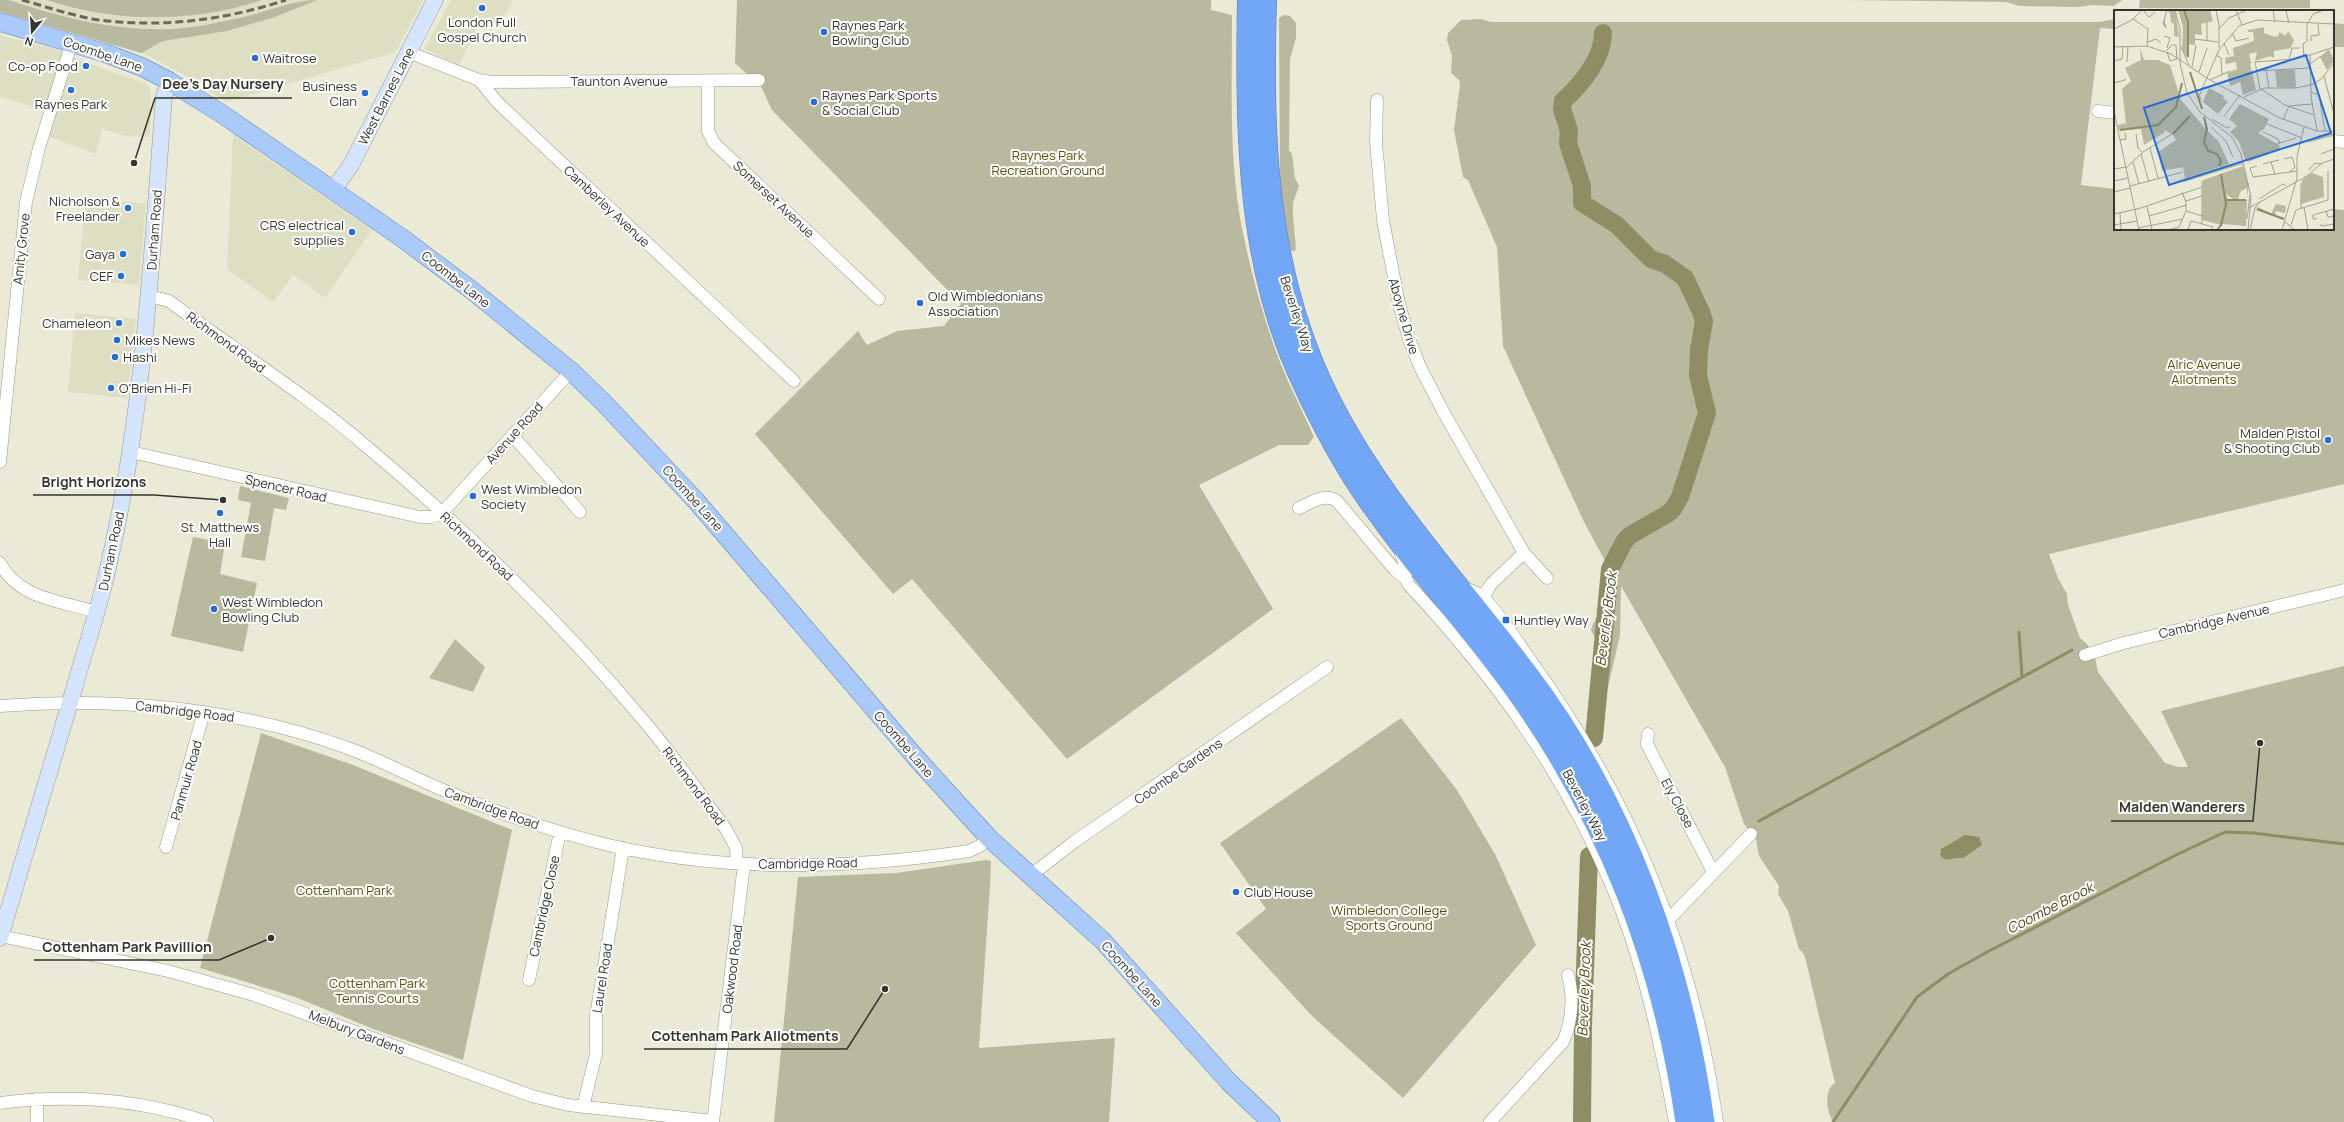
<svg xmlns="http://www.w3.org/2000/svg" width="2344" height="1122" font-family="Manrope,sans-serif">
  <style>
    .built { fill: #dedec3 }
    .green { fill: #b9b99f }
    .water { fill: #8e8d64 }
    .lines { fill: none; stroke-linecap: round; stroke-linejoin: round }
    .stream { stroke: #8e8d64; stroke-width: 3 }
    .river { stroke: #8e8d64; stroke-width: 18 }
    .street-casing { stroke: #999987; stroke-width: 13 }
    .secondary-casing { stroke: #999987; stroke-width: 17 }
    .primary-casing { stroke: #5d7eb1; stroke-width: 19 }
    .highway-casing { stroke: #5d7eb1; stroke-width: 22 }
    .street { stroke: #fff; stroke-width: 12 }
    .secondary { stroke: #d5e4fd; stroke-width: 16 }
    .primary { stroke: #aacafa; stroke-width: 18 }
    .highway { stroke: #72a6f7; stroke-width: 21 }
    .rail { stroke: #6a695f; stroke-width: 3; stroke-dasharray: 8 4; stroke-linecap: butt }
    .poi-dot { fill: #276dd9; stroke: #fff; stroke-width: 1.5 }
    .labels { text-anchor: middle; stroke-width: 4; stroke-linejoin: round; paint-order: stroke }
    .poi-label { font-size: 13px; fill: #35352e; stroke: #fff; text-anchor: start }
    .street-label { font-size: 13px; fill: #35352e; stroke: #fff }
    .park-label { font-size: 13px; fill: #545003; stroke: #fff }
    .water-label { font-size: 14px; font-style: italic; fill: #4e4b18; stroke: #fff }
    .inset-river { fill: none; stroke: #8e8d64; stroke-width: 2 }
    .inset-road { fill: none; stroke: #a2a293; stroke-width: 1 }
    .view { fill: #276dd9; fill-opacity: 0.15; stroke: #276dd9; stroke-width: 2 }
    .inset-edge { fill: none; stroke: #35352e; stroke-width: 2 }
    .leader { fill: none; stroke: #35352e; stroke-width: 1.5 }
    .callout-dot { fill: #35352e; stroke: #fff; stroke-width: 1.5 }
    .callout-label { font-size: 14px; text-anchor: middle; font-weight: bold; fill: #35352e; stroke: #fff; stroke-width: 4; stroke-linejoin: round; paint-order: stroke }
  </style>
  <rect width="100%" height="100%" fill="#ebead7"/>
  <!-- built -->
  <path class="built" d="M 0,0 L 423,0 L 396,52 L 226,102 L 186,76 L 141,52 Z
    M 451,0 L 513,0 L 500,24 L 478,27 L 459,65 L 424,49 Z
    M 0,35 L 61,51 L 66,55 L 147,84 L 150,89 L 151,100 L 150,137 L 126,136 L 102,129 L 96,154 L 39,133 L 45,110 L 0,97 Z
    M 233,135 L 372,230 L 325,298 L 293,275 L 273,302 L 227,269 Z
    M 86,199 L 146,203 L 139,285 L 78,280 Z
    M 75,313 L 136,319 L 127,398 L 68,392 Z"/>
  <!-- green -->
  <path class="green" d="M 0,0 L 9,0 C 62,18 115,31 172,29 C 193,28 215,23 235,19 C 263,14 290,0 317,0 L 275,17 L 227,31 L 163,41 L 141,53 L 0,12 Z
    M 47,0 L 262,0 C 194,23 115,23 47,0 Z
    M 737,0 L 1211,0 L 1211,10 L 1232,15 C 1232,82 1229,152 1240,218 C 1248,259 1258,300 1272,340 C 1283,374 1300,405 1314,437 L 1308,445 L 1279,445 L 1199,485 L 1273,609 L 1067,759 L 912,579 L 893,594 L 755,434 L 858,331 L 867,345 L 897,331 L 944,326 L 961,304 L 772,110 L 757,78 L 747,74 L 735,63 Z
    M 1848,0 L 2122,0 L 2114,6 L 2092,5 L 2079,7 L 2020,6 L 2006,2 Z
    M 2140,0 L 2310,0 L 2310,8 L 2139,8 Z
    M 1284,15 L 1290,16 L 1296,23 L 1296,38 L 1290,59 L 1289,150 L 1292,154 L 1295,178 L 1299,186 L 1293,203 L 1293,216 L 1296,249 L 1293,252 L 1289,247 L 1280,184 L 1279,18 Z
    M 1481,19 L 1491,22 L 2099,22 L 2115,19 L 2115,29 L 2100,28 L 2081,185 L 2115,189 L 2115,229 L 2333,229 L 2333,209 L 2344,210 L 2344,484 L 2049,554 L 2058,578 L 2067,594 L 2068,605 L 2080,638 L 2087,644 L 2095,657 L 2098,672 L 2165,763 L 2179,767 L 2188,767 L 2161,711 L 2344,666 L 2344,1122 L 1833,1122 C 1827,1111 1823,1091 1835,1083 L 1806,961 L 1804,954 L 1799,949 L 1788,911 L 1778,894 L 1779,886 L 1759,856 L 1756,839 L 1744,824 L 1725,767 L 1621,586 L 1620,635 L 1596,739 L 1592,732 L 1599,646 L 1591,630 C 1593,622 1599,615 1601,607 C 1605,589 1595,588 1607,569 L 1605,561 L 1584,522 L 1503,346 L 1497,247 L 1468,180 L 1463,177 L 1454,130 L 1460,85 L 1459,80 L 1451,73 L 1452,56 L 1447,40 L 1448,33 L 1461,20 Z
    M 2333,23 L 2344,24 L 2344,47 L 2333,47 Z
    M 240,486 L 289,498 L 286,510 L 274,508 L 265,561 L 241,557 L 251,503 L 238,500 Z
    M 193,537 L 225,543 L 220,574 L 257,583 L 243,652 L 171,636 Z
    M 455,639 L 485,667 L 473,692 L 429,678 Z
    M 1401,718 L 1457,790 L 1496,856 L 1536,945 L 1403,1098 L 1312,1016 L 1236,933 L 1266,909 L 1220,843 Z
    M 261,733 L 353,765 L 512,830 L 463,1060 L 376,1030 L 295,997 L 200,968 Z
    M 986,860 L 991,861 L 990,885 L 979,1048 L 1115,1038 L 1109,1122 L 774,1122 L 798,877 L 896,873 Z"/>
  <!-- water -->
  <path class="water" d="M 1965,835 L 1979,837 L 1982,845 L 1963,858 C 1954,856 1947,864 1940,855 L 1941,849 Z"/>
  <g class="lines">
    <!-- stream -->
    <path class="stream" d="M 2019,632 L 2022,677
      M 1759,821 L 2072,650
      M 1833,1122 L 1917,997 L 1948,974 L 1989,951 L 2176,855 L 2225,832 L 2253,833 L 2344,844"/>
    <!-- river -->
    <path class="river" d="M 1594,738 L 1610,569 L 1624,542 L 1629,536 L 1667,514 L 1673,509 L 1680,497 L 1707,413 L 1698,375 L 1699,350 L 1704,321 L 1701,312 L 1685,278 L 1665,264 L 1651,259 L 1617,225 L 1582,203 L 1582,186 L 1568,143 L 1569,131 L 1562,109 L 1563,101 C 1582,84 1603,58 1603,33
      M 1582,1122 L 1583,1026 L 1589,856"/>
    <!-- street casing -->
    <g class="street-casing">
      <path id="street" d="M 408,52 L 479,80 L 498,103 L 794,381
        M 479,80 L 492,82 L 759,80
        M 708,81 L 708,131 L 714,143 L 879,299
        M 1377,100 L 1376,142 L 1383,220 L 1399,304 L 1409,339 L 1421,369 L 1444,413 L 1524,553 L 1547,578
        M 2098,111 L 2115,113
        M 2333,141 L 2344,142
        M 150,296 L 169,301 C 235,350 304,393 366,446 C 466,530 560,621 644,721 C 673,755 699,793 726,829 L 736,848 L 737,863
        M 512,435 L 580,512
        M 131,452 L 420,517 L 431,517 L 442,513 L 571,371
        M 0,462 L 26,202 L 39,148 L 72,42
        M 1299,508 C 1312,502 1324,493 1337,501 L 1394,569 L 1405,578
        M 1401,555 C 1407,565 1404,574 1408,584 C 1491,673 1563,770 1610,882 C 1643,959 1660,1040 1675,1122
        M 0,563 C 18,599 62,601 96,612
        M 1462,587 C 1467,589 1474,591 1479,594 C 1493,604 1520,645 1531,661 C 1632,801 1693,951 1717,1122
        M 1483,598 L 1491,584 L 1524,553
        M 2085,655 L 2124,643 L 2344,590
        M 0,706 C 116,697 235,708 345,747 C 376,758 406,774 436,787 C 487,809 539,827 592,841 C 715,873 845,870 969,851 L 980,846 L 989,838
        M 1648,734 L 1647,744 L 1713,872
        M 166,847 L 204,712
        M 1030,876 L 1074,842 L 1327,667
        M 1669,919 L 1751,834
        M 1,936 L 168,971 L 254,995 L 532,1096 L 568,1105 L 713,1121
        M 529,980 L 560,832
        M 0,1103 C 70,1094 140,1099 207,1122
        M 583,1107 L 596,1054 L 596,1016 L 623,848
        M 37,1122 L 37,1099
        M 713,1122 L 744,864
        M 1490,1122 L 1563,1042 C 1572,1022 1574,996 1568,975"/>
    </g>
    <!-- secondary casing -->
    <g class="secondary-casing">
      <path id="secondary" d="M 333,190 L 351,165 L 435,0
        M 0,938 C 24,855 50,772 74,689 C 85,649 99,609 108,568 C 144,413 152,254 164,96 L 169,81"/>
    </g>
    <!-- primary casing -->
    <g class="primary-casing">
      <path id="primary" d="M 0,22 L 105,53 L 142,67 L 169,81 L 222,114 L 402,238 L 474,292 L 571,371 L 605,404 L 697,502 L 917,759 L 989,838 L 1103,941 L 1229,1082 L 1271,1122"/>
    </g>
    <!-- highway casing -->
    <g class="highway-casing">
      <path id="highway" d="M 1248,0 C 1246,126 1246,255 1298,372 C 1320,421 1345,469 1377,512 C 1420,573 1471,628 1514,688 C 1609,820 1663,962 1686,1122
        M 1266,0 C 1262,124 1265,250 1314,366 C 1363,483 1454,576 1529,676 C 1626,805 1682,963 1704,1122"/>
    </g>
    <!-- street -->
    <use href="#street" class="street"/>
    <!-- secondary -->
    <use href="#secondary" class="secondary"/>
    <!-- primary -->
    <use href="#primary" class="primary"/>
    <!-- highway -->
    <use href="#highway" class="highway"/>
    <!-- rail -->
    <path class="rail" d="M 22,0 C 47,7 73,16 99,20 C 163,28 225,20 286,0"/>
  </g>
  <!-- markers -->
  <g class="poi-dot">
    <circle cx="482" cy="8" r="4"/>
    <circle cx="824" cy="32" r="4"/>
    <circle cx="255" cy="58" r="4"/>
    <circle cx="86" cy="66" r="4"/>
    <circle cx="71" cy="90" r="4"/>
    <circle cx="365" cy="93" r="4"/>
    <circle cx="814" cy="102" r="4"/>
    <circle cx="128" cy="208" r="4"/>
    <circle cx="352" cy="232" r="4"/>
    <circle cx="123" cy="254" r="4"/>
    <circle cx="121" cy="276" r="4"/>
    <circle cx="920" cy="303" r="4"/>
    <circle cx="119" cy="323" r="4"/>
    <circle cx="117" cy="340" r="4"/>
    <circle cx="115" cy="357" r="4"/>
    <circle cx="111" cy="388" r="4"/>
    <circle cx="2328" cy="440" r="4"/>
    <circle cx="473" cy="496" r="4"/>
    <circle cx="220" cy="513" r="4"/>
    <circle cx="214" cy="609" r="4"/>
    <rect x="1502" y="616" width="8" height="8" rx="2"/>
    <circle cx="1236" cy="892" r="4"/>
  </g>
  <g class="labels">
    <!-- poi labels -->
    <g class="poi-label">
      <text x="482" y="27" text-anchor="middle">London Full<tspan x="482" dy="15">Gospel Church</tspan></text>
      <text x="832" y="30">Raynes Park<tspan x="832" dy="15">Bowling Club</tspan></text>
      <text x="263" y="63">Waitrose</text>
      <text x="78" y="71" text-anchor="end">Co-op Food</text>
      <text x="357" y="91" text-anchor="end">Business<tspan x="357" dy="15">Clan</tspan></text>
      <text x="822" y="100">Raynes Park Sports<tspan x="822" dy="15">&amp; Social Club</tspan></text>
      <text x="71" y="109" text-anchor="middle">Raynes Park</text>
      <text x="120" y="206" text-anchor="end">Nicholson &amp;<tspan x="120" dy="15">Freelander</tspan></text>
      <text x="344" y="230" text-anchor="end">CRS electrical<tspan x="344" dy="15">supplies</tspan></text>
      <text x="115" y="259" text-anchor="end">Gaya</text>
      <text x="113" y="281" text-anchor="end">CEF</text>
      <text x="928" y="301">Old Wimbledonians<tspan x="928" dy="15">Association</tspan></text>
      <text x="111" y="328" text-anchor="end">Chameleon</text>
      <text x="125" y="345">Mikes News</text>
      <text x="123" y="362">Hashi</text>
      <text x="119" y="393">O'Brien Hi-Fi</text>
      <text x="2320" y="438" text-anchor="end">Malden Pistol<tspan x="2320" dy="15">&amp; Shooting Club</tspan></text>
      <text x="481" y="494">West Wimbledon<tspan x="481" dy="15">Society</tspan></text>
      <text x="220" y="532" text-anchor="middle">St. Matthews<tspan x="220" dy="15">Hall</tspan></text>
      <text x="222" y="607">West Wimbledon<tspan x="222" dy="15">Bowling Club</tspan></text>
      <text x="1514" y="625">Huntley Way</text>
      <text x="1244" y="897">Club House</text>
    </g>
    <!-- street labels -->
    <g class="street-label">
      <text transform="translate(103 54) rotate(19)" y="5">Coombe Lane</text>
      <text x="619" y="86">Taunton Avenue</text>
      <text transform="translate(386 96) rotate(-63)" y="5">West Barnes Lane</text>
      <text transform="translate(774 199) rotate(43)" y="5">Somerset Avenue</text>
      <text transform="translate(607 206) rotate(43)" y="5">Camberley Avenue</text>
      <text transform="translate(154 230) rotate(-86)" y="5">Durham Road</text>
      <text transform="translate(21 249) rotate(-84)" y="5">Amity Grove</text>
      <text transform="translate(456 279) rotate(38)" y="5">Coombe Lane</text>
      <text transform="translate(1297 314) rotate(72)" y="5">Beverley Way</text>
      <text transform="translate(1404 316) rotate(74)" y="5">Aboyne Drive</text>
      <text transform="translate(226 342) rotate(36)" y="5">Richmond Road</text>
      <text transform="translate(514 433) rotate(-48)" y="5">Avenue Road</text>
      <text transform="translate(286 488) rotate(13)" y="5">Spencer Road</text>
      <text transform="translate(693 498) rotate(48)" y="5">Coombe Lane</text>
      <text transform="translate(477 546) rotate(43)" y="5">Richmond Road</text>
      <text transform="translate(111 551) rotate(-78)" y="5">Durham Road</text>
      <text transform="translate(2214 621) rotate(-13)" y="5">Cambridge Avenue</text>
      <text transform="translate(185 711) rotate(7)" y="5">Cambridge Road</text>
      <text transform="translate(904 744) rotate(49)" y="5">Coombe Lane</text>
      <text transform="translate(1178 771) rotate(-35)" y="5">Coombe Gardens</text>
      <text transform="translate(186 780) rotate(-74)" y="5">Panmuir Road</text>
      <text transform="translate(694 786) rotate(53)" y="5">Richmond Road</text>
      <text transform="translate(1678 803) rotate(62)" y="5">Ely Close</text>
      <text transform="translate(1585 805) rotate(62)" y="5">Beverley Way</text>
      <text transform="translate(492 808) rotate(20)" y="5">Cambridge Road</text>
      <text transform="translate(808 863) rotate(-1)" y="5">Cambridge Road</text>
      <text transform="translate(544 906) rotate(-78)" y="5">Cambridge Close</text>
      <text transform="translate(732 969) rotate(-83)" y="5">Oakwood Road</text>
      <text transform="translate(1132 974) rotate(48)" y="5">Coombe Lane</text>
      <text transform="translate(602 978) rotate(-81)" y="5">Laurel Road</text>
      <text transform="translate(357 1032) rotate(21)" y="5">Melbury Gardens</text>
    </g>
    <!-- park labels -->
    <g class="park-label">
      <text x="1048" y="160">Raynes Park<tspan x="1048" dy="15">Recreation Ground</tspan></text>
      <text x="2204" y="369">Alric Avenue<tspan x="2204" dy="15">Allotments</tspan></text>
      <text x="344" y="895">Cottenham Park</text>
      <text x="1389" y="915">Wimbledon College<tspan x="1389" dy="15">Sports Ground</tspan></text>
      <text x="377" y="988">Cottenham Park<tspan x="377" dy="15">Tennis Courts</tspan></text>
    </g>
    <!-- water labels -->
    <g class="water-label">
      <text transform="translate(1606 619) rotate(-83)" y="5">Beverley Brook</text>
      <text transform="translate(2050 908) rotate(-27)" y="5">Coombe Brook</text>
      <text transform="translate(1584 989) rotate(-88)" y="5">Beverley Brook</text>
    </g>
  </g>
  <!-- overview -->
  <g transform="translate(2114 10)">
    <rect width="220" height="220" fill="#ebead7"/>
    <path d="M 53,0 L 60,0 L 62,5 L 65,27 L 60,26 L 60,14 L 57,12 L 56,3 ZM 64,0 L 96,0 L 99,11 L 87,14 L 88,25 L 81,24 L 81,35 L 73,34 L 73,48 L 68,39 L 69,17 ZM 150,17 L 150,23 L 161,27 L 165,25 L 165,22 L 172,26 L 174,21 L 180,30 L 177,38 L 160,41 L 160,48 L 156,46 L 141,51 L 143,42 L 135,44 L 137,52 L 140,52 L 136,53 L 142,80 L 129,85 L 126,72 L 116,76 L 113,63 L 123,59 L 122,52 L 112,54 L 111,48 L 120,46 L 119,38 L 140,31 L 139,22 L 134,22 L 134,20 ZM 26,38 L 30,50 L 44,50 L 56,55 L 67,90 L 91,118 L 90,108 L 93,120 L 105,132 L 115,154 L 57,173 L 71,168 L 69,157 L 48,161 L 44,142 L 62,130 L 59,125 L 49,119 L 51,122 L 30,135 L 27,119 L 5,120 L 4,115 L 12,113 L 8,79 L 17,71 L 11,58 L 27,50 ZM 215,39 L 220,51 L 213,60 L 206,47 ZM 161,60 L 181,60 L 182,78 L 163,77 ZM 95,78 L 110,86 L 109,88 L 114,92 L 104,104 L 89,92 ZM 126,94 L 155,109 L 150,119 L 144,123 L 165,135 L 166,140 L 134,152 L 131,149 L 125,132 L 116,122 L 123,116 L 115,109 ZM 219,124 L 219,126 L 193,133 L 205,125 ZM 128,152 L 129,154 L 67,173 L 73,169 ZM 129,156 L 135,175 L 133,188 L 133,178 L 127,181 L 124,189 L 119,189 L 112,184 L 114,190 L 133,190 L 132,216 L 109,214 L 103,220 L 107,215 L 88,210 L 89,170 ZM 198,163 L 209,167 L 210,187 L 187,194 L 188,170 ZM 162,194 L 172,196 L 171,203 L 162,201 L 161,205 L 170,208 L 169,210 L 142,200 L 144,197 L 157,204 Z" fill="#b9b99f"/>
    <path class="inset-river" d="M 70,0 L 74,12 L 74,47M 76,62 L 88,99M 90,107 L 93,119 L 90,132 L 94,141 L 103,144 L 107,151 L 105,156M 6,120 L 44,115 L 62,97 L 68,73M 59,124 L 76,106M 111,190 L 132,190M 143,199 L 170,209M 103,220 L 107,215 L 112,194 L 107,164"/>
    <path class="inset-road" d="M 29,0 L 35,7 L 41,2M 61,0 L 66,19 L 66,53 L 73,83 L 86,102 L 118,127 L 127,144 L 137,187 L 134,220M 102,0 L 105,15 L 105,38M 122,0 L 128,15M 159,0 L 161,12M 19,9 L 34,19 L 33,36M 50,11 L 52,18 L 49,14 L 53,0M 175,13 L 172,1 L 175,0M 194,13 L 199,4 L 210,0M 0,19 L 18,10 L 28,0M 105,19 L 115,8 L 133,0M 118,23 L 122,31 L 135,28M 50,26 L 56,28 L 53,38M 81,29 L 104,32M 93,31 L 93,12M 197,31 L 197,26 L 205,25 L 204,14M 34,32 L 42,29 L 47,33M 110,33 L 115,45M 0,37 L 33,36 L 57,44 L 96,70 L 166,108 L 203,121 L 220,121M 67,37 L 75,55M 52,41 L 58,35 L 62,35 L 63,49 L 56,51 L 53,42M 102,45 L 107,48 L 108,65M 190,47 L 189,34 L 193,31 L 193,13M 175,50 L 178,38 L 186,38M 0,51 L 8,49 L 9,37M 13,52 L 14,37M 196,54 L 207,46M 78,57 L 82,35M 152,59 L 155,78M 142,61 L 196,58M 85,62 L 93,38M 210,66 L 220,104M 96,70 L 116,61M 0,73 L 11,70 L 11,68M 146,79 L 141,52 L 181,49 L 196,45M 147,79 L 171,95 L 200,105M 197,82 L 205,85 L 211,121M 130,87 L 150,78 L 182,78 L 200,74 L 208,68 L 220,53M 87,90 L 85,86 L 105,40 L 125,16 L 143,10 L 220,14M 0,101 L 25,220M 110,106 L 126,85M 98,109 L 113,118 L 116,117M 169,110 L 175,96 L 198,94M 153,114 L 188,128M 97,117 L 112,131 L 119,147M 203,121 L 197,86 L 196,45 L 220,37M 149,122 L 164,129 L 166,133M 22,124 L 24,138 L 29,143M 6,130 L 12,129 L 11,123M 163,134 L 182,128M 36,138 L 44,168M 27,144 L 35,172M 207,144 L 220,139M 170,149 L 178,147 L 181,157 L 176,162M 19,152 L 25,174M 157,152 L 161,165M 149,154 L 165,150M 143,156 L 136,158 L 139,167 L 183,161M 12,158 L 29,142 L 58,124M 0,159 L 12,157M 195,160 L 201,153 L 208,154M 0,171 L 14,168M 16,176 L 69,162M 0,182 L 16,178M 145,189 L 169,174 L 172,176M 72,191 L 88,186M 33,196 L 38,220M 190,197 L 194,220M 135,198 L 193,166 L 208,153 L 220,149M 187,198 L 187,173M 72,201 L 88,206M 212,201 L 214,207 L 220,206M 6,203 L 7,220M 0,204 L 27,198 L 88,177M 35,206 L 73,195M 133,209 L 136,185M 203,209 L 199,209 L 199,205 L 220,199M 171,212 L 181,220M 88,214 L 88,171M 206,214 L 207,216 L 220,214M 0,215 L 23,211M 177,215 L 182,200 L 214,190 L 214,161M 24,218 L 69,209M 54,220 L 65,217 L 72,201 L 72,192 L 68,182M 74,220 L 77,211 L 99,217 L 98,220M 136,220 L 141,198 L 146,192M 168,220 L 183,168 L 183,147 L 190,117"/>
    <path class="view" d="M 192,45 L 217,123 L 55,175 L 30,98 Z"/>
    <rect width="220" height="220" class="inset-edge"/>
  </g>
  <!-- callouts -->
  <path class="leader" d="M134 163L155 98H292M223 500L154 495H33M2260 743L2253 821H2111M271 938L219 960H34M885 989L847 1049H644"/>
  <g class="callout-dot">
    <circle cx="134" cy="163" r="4"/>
    <circle cx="223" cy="500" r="4"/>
    <circle cx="2260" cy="743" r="4"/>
    <circle cx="271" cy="938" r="4"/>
    <circle cx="885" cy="989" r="4"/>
  </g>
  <g class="callout-label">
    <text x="223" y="89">Dee's Day Nursery</text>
    <text x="94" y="487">Bright Horizons</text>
    <text x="2182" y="812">Malden Wanderers</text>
    <text x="127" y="952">Cottenham Park Pavillion</text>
    <text x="745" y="1041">Cottenham Park Allotments</text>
  </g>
  <!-- north arrow -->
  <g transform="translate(32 32) rotate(198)" stroke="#ffffff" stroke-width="3" paint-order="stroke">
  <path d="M0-3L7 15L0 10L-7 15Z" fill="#35352e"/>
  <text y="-6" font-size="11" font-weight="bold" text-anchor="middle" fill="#35352e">N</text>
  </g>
</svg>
